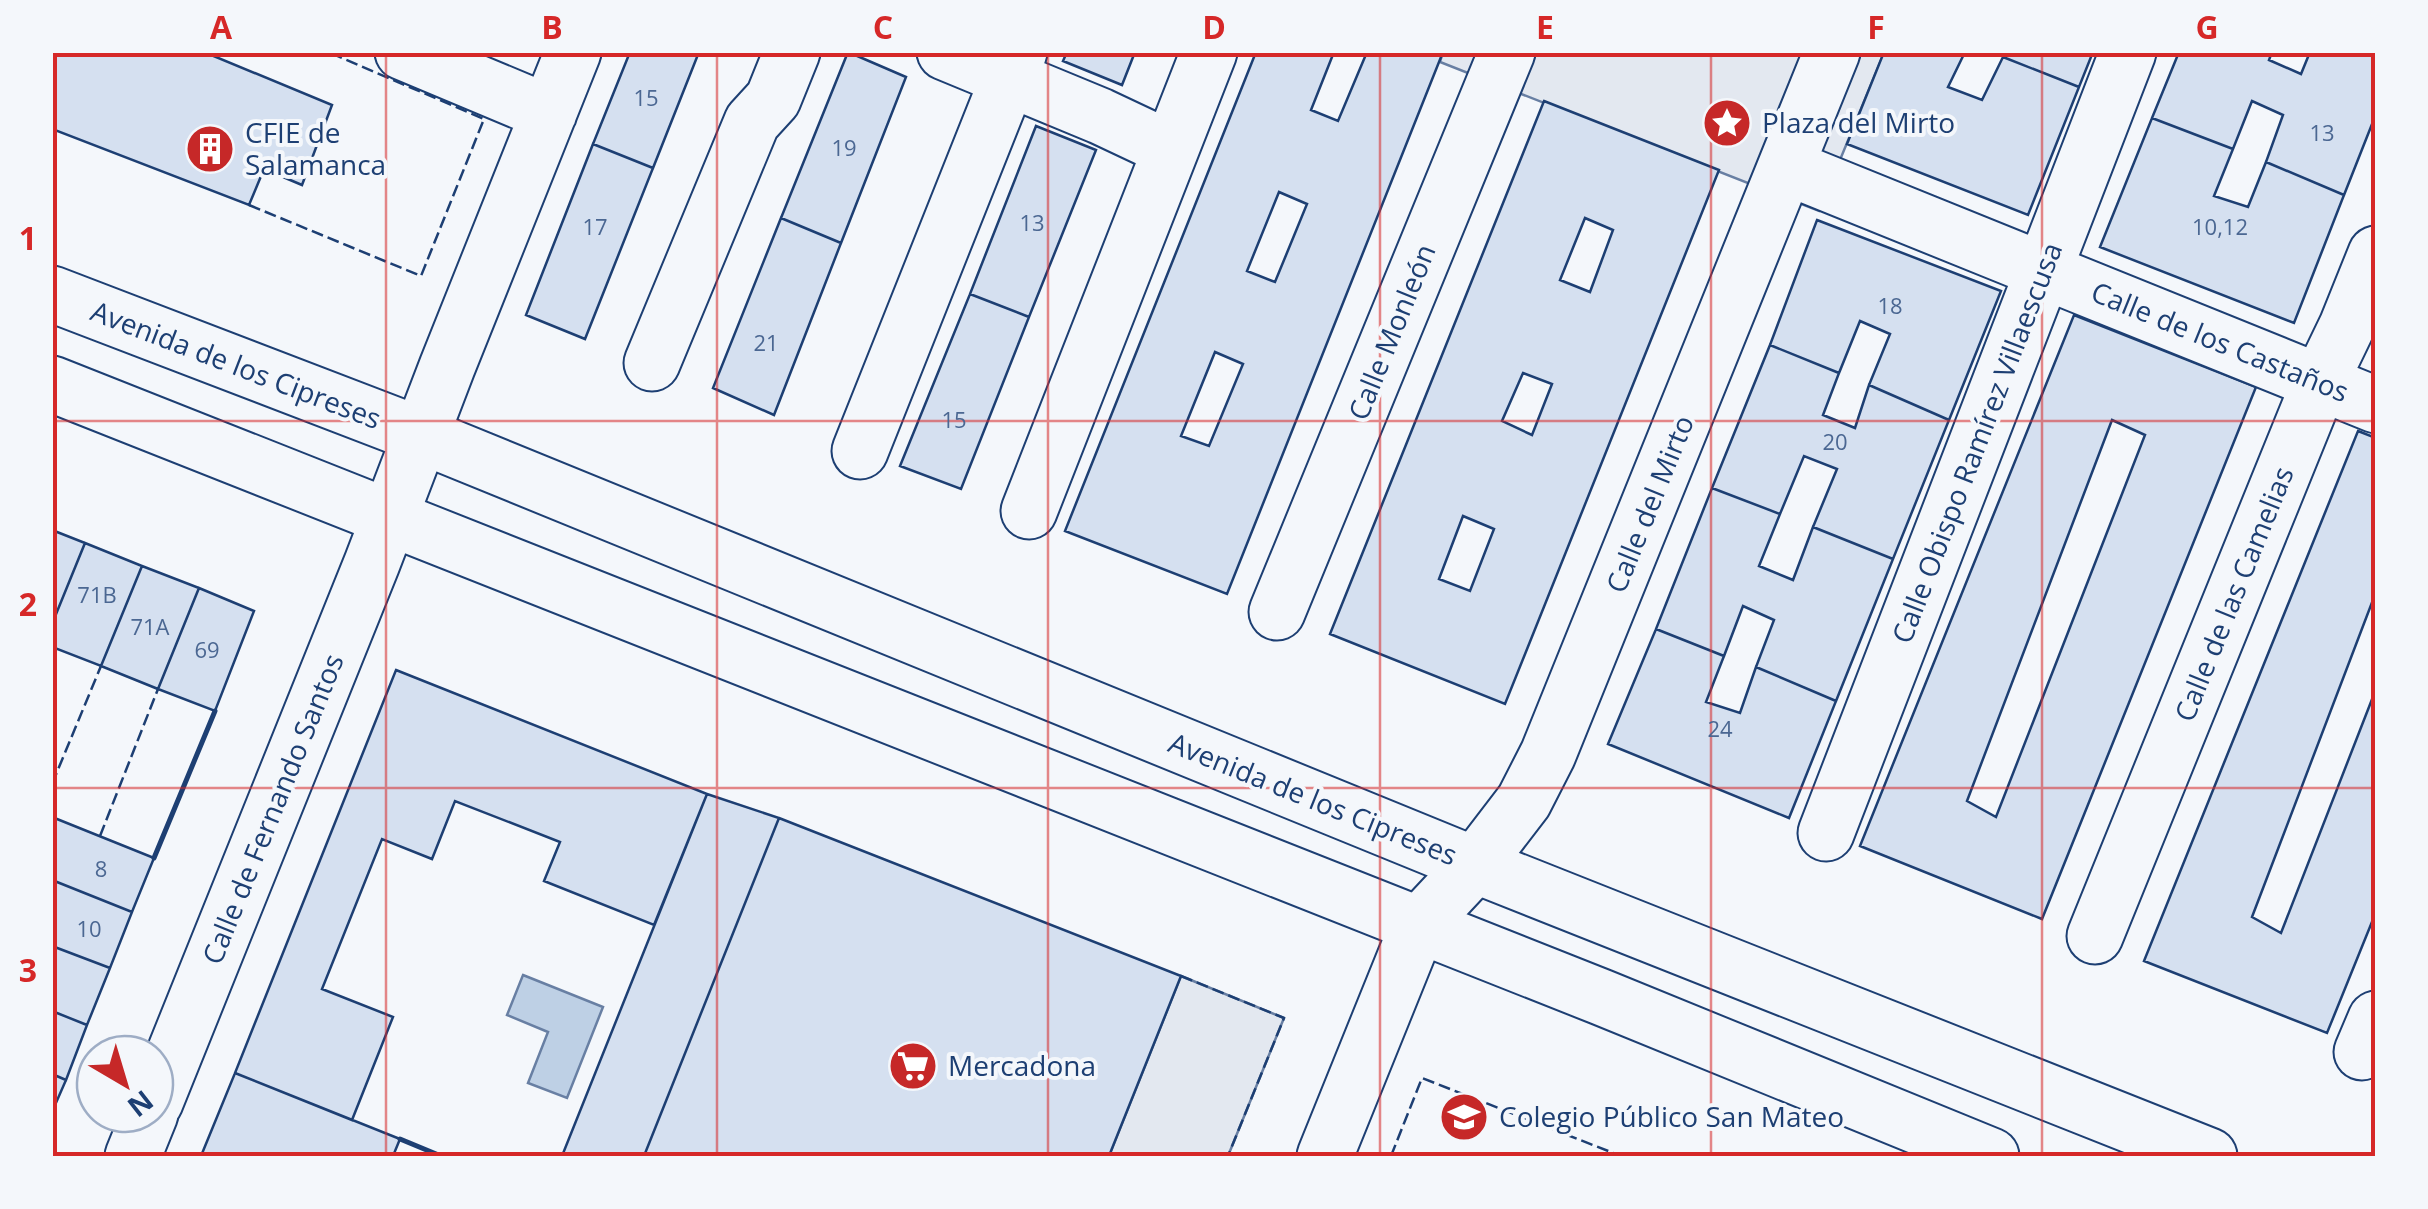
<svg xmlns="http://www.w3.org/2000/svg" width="2428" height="1209" font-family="'Open Sans',sans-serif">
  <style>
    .parking { fill: #e3e8f0; stroke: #687fa3; stroke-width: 2.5 }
    .water { fill: #bed0e5; stroke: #687fa3; stroke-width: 2.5 }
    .building { fill: #d5e0f0; stroke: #1d3f73; stroke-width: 2.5; fill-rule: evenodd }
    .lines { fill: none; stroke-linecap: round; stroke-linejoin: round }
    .minor-casing { stroke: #1d3f73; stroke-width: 59 }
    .primary-casing { stroke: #1d3f73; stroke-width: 59 }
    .minor { stroke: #f4f7fb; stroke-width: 55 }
    .primary { stroke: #f4f7fb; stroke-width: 55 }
    .fence { stroke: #1d3f73; stroke-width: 2.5; stroke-dasharray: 12 5; stroke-linecap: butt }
    .wall { stroke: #1d3f73; stroke-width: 5 }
    .grid { fill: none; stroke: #d62828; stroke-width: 2.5; stroke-opacity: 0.55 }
    .labels { text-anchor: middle; stroke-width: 8; stroke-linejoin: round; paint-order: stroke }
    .number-label { font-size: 22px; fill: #4b6792 }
    .poi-label { font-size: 28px; fill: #1d3f73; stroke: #f4f7fb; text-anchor: start }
    .street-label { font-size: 28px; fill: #1d3f73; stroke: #f4f7fb }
    .neatline { fill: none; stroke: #d62828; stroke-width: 4 }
    .grid-label { font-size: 32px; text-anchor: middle; font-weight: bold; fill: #d62828 }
  </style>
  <rect width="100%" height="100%" fill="#f4f7fb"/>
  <!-- parking -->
  <path class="parking" d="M 1443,52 L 1884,53 L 1819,211 L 1440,62 Z
    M 1181,976 L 1284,1018 L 1228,1156 L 1109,1156 Z"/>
  <!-- water -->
  <path class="water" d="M 523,975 L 603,1007 L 567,1098 L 528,1083 L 548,1032 L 507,1015 Z"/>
  <!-- building -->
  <path class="building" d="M 52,52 L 204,52 L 332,105 L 302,185 L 264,169 L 249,205 L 52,129 Z
    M 630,52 L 699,52 L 653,168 L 593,144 Z
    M 848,52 L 906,77 L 841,243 L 781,218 Z
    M 1067,52 L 1135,52 L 1122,85 L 1063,61 Z
    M 1256,52 L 1334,52 L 1311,110 L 1338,121 L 1367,52 L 1443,52 L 1227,594 L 1065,531 ZM 1279,192 L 1307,204 L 1275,282 L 1247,271 ZM 1215,352 L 1243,364 L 1209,446 L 1181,436 Z
    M 1884,52 L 1965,52 L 1948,87 L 1982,100 L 2003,57 L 2079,87 L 2028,215 L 1847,144 Z
    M 2004,52 L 2093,52 L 2079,87 L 2003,57 Z
    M 2179,52 L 2272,52 L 2269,60 L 2301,74 L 2310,52 L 2376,52 L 2376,114 L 2344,195 L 2266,162 L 2283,115 L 2252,101 L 2233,149 L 2152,118 Z
    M 1544,101 L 1719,170 L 1505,704 L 1330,634 ZM 1585,218 L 1613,230 L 1590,292 L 1560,280 ZM 1523,373 L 1552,384 L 1532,435 L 1502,421 ZM 1463,516 L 1494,529 L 1470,591 L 1439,579 Z
    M 2152,118 L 2233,149 L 2214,196 L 2248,207 L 2266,162 L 2344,195 L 2294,323 L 2100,247 Z
    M 1036,126 L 1096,150 L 1029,317 L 970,294 Z
    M 593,144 L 653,168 L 585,339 L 526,315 Z
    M 781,218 L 841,243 L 774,415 L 713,388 Z
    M 1817,220 L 2001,291 L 1949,420 L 1869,385 L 1890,334 L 1860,321 L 1839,373 L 1770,345 Z
    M 970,294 L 1029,317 L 961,489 L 900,466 Z
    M 2074,315 L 2256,387 L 2042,919 L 1860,846 ZM 2112,420 L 2145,435 L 1996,817 L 1967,801 Z
    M 1770,345 L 1839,373 L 1823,415 L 1855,428 L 1869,385 L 1949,420 L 1893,559 L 1813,527 L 1837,469 L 1804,456 L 1780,514 L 1712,488 Z
    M 2358,431 L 2376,438 L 2376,592 L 2252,917 L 2281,933 L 2376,689 L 2376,912 L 2327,1033 L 2144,961 Z
    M 1712,488 L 1780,514 L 1759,566 L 1793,580 L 1813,527 L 1893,559 L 1836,701 L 1756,667 L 1774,620 L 1743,606 L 1724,656 L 1656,629 Z
    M 52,530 L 85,543 L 52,624 Z
    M 85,543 L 142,566 L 101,666 L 52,647 L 52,624 Z
    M 142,566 L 199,588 L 158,689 L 101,666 Z
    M 199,588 L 254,611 L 215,711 L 158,689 Z
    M 1656,629 L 1724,656 L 1706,702 L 1740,713 L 1756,667 L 1836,701 L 1789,818 L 1608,744 Z
    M 396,670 L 707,794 L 654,925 L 544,881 L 560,842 L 455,801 L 432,859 L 382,839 L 322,989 L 393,1017 L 352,1120 L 235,1073 Z
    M 707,794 L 779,818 L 644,1156 L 562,1156 Z
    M 52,817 L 154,858 L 132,912 L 52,880 Z
    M 779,818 L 1181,976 L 1109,1156 L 644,1156 Z
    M 52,880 L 132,912 L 110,968 L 52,946 Z
    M 52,946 L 110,968 L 87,1025 L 52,1011 Z
    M 52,1011 L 87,1025 L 66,1080 L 52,1074 Z
    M 235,1073 L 400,1139 L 393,1156 L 201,1156 Z
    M 52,1074 L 66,1080 L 52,1112 Z"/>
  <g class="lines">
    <!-- minor casing -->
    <g class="minor-casing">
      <path id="minor" d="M 403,52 L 549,113
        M 945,52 L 1100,116 L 1170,149
        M 1787,167 L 2376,405
        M 652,363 L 752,122 L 773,99 L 792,52
        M 860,451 L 1019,52
        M 1029,511 L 1209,52
        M 1277,612 L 1507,52
        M 1826,833 L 2128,52
        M 2095,936 L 2320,382 L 2347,326 L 2376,254
        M 2362,1052 L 2376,1019
        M 155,1102 L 372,563 L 447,367 L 573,52
        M 133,1156 L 150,1114
        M 1325,1156 L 1418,926 L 1475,865 L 1524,801 L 1548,754 L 1832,52"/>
    </g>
    <!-- primary casing -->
    <g class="primary-casing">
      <path id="primary" d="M 52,294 L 420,435 L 1475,865 L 2209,1156
        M 52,384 L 1601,997 L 1991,1156"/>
    </g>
    <!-- minor -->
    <use href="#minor" class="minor"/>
    <!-- primary -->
    <use href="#primary" class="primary"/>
    <!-- fence -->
    <path class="fence" d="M 249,205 L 421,276 L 484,119 L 328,52
      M 52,784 L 101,666
      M 100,836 L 158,689
      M 1181,976 L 1284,1018 L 1228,1156
      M 1391,1156 L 1422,1078 L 1621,1156"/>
    <!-- wall -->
    <path class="wall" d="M 154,858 L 215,711
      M 400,1139 L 441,1156"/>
  </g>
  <!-- grid -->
  <path class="grid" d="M 386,52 L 386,1156M 717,52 L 717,1156M 1048,52 L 1048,1156M 1380,52 L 1380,1156M 1711,52 L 1711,1156M 2042,52 L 2042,1156M 52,421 L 2376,421M 52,788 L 2376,788"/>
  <!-- icons -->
  <defs>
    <g id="sight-disc" transform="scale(2.5)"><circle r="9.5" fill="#c62828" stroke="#f4f7fb"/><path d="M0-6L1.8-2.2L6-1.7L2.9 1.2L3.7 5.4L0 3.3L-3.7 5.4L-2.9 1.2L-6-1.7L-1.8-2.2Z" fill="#fff"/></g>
    <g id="building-disc" transform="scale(2.5)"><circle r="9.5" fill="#c62828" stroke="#f4f7fb"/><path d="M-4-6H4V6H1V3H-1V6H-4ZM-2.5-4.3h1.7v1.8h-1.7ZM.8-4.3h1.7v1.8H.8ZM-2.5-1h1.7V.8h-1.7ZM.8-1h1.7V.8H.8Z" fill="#fff"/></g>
    <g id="supermarket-disc" transform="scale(2.5)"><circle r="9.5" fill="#c62828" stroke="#f4f7fb"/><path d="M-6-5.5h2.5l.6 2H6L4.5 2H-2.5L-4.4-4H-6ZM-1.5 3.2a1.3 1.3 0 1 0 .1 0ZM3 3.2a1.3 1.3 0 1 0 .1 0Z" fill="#fff"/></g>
    <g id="school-disc" transform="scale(2.5)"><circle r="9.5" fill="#c62828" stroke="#f4f7fb"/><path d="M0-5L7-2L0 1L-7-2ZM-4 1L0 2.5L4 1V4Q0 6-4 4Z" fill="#fff"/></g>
  </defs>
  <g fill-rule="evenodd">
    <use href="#sight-disc" x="1727" y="123"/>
    <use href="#building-disc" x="210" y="149"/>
    <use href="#supermarket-disc" x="913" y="1066"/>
    <use href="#school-disc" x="1464" y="1117"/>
  </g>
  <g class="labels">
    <!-- number labels -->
    <g class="number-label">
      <text x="646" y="106">15</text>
      <text x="2322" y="141">13</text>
      <text x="844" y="156">19</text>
      <text x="1032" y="231">13</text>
      <text x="595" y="235">17</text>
      <text x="2220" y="235">10,12</text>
      <text x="1890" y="314">18</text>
      <text x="766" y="351">21</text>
      <text x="954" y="428">15</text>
      <text x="1835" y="450">20</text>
      <text x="97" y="603">71B</text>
      <text x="150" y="635">71A</text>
      <text x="207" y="658">69</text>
      <text x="1720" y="737">24</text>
      <text x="101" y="877">8</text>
      <text x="89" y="937">10</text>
    </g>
    <!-- poi labels -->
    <g class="poi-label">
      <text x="1762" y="133">Plaza del Mirto</text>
      <text x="245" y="143">CFIE de<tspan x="245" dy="32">Salamanca</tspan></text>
      <text x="948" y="1076">Mercadona</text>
      <text x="1499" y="1127">Colegio Público San Mateo</text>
    </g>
    <!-- street labels -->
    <g class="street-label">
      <text transform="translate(1392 332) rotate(-68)" y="10">Calle Monleón</text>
      <text transform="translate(2220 342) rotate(22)" y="10">Calle de los Castaños</text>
      <text transform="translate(236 365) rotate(21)" y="10">Avenida de los Cipreses</text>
      <text transform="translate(1977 443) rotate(-69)" y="10">Calle Obispo Ramírez Villaescusa</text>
      <text transform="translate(1650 504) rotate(-68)" y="10">Calle del Mirto</text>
      <text transform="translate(2234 594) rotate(-68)" y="10">Calle de las Camelias</text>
      <text transform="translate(1313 799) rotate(22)" y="10">Avenida de los Cipreses</text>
      <text transform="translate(273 809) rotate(-68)" y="10">Calle de Fernando Santos</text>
    </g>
  </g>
  <!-- border -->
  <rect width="2428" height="1209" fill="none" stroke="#f4f7fb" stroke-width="110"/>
  <!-- north arrow -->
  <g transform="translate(125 1084) rotate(142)"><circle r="48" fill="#f4f7fb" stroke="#9eadc5" stroke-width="2.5"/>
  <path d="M0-8L18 38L0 25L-18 38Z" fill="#c62828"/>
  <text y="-15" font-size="28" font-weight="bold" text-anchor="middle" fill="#1d3f73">N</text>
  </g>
  <rect x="55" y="55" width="2318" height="1099" class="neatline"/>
  <g class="grid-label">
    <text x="221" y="39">A</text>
    <text x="552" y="39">B</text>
    <text x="883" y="39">C</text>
    <text x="1214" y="39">D</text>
    <text x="1545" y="39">E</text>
    <text x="1876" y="39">F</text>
    <text x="2207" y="39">G</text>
    <text x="28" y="250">1</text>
    <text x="28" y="616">2</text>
    <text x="28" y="982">3</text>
  </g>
</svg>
